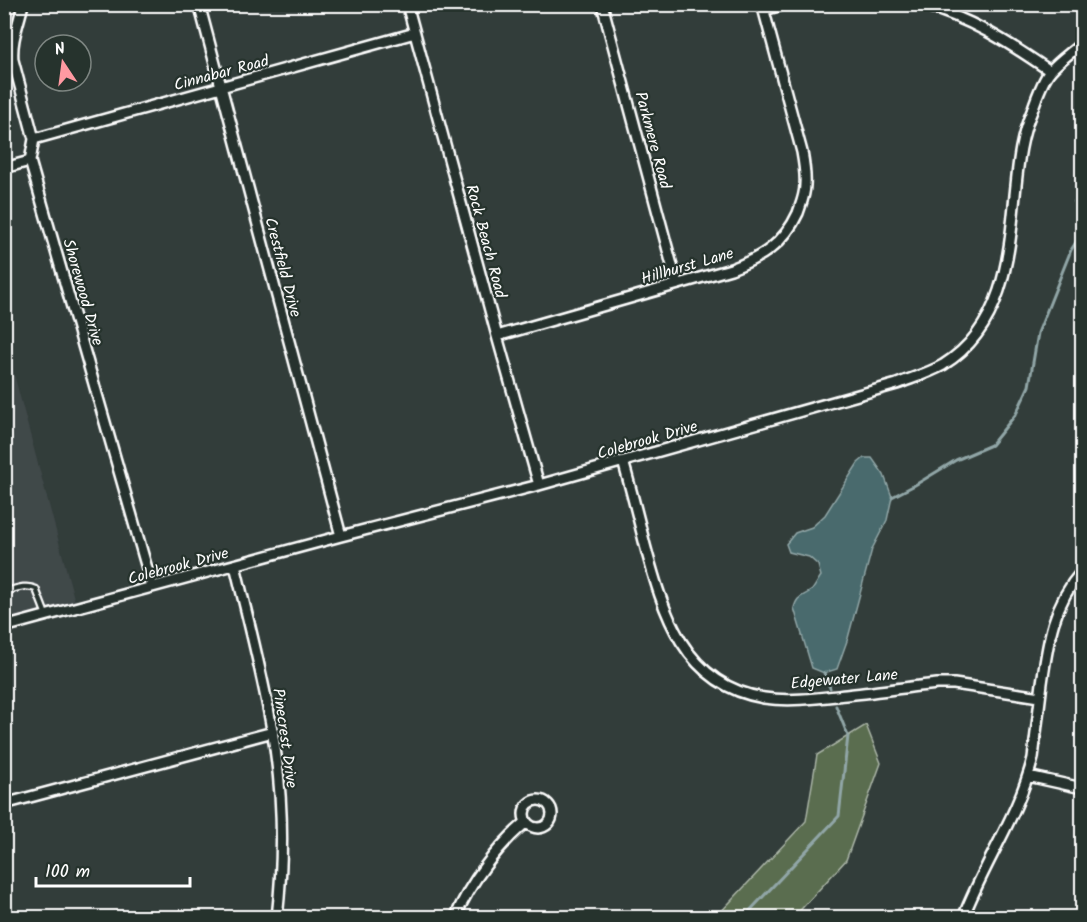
<svg xmlns="http://www.w3.org/2000/svg" width="1087" height="922" font-family="Kalam,sans-serif">
  <style>
    .built { fill: #40484a }
    .green { fill: #5a6d50; stroke: #acb6a8; stroke-width: 1.5 }
    .water { fill: #486b6d; stroke: #91a6a7; stroke-width: 1.5 }
    .lines { fill: none; stroke-linecap: round; stroke-linejoin: round }
    .stream { stroke: #91a6a7; stroke-width: 3 }
    .lane-casing { stroke: #fff; stroke-width: 9 }
    .street-casing { stroke: #fff; stroke-width: 14 }
    .lane { stroke: #26332d; stroke-width: 4.5 }
    .street { stroke: #26332d; stroke-width: 9 }
    .labels { text-anchor: middle; stroke-width: 4.5; stroke-linejoin: round; paint-order: stroke }
    .street-label { font-size: 16px; fill: #fff; stroke: #26332d }
  </style>
  <rect width="100%" height="100%" fill="#323d3a"/>
  <filter id="ink" filterUnits="userSpaceOnUse"><feTurbulence type="fractalNoise" baseFrequency=".0167" numOctaves="2"/><feDisplacementMap in="SourceGraphic" scale="12" xChannelSelector="R" yChannelSelector="G"/><feConvolveMatrix kernelMatrix="1 2 1 2 8 2 1 2 1" color-interpolation-filters="sRGB"/></filter>
  <g filter="url(#ink)">
    <!-- built -->
    <path class="built" d="M 4,337 L 75,602 L 5,621 L 4,621 Z"/>
    <!-- green -->
    <path class="green" d="M 866,725 L 881,763 L 846,860 L 794,917 L 716,917 L 806,821 L 817,755 Z"/>
    <!-- water -->
    <path class="water" d="M 864,458 L 872,458 L 884,475 L 892,497 L 887,520 L 872,549 L 848,638 L 837,669 L 824,673 L 812,668 L 794,608 C 797,595 803,597 812,590 C 815,587 818,580 821,576 L 818,565 L 809,557 L 789,552 L 786,544 L 795,533 L 812,527 L 825,515 L 858,463 Z"/>
    <g class="lines">
      <!-- stream -->
      <path class="stream" d="M 1082,197 L 1074,202 L 1076,210 L 1082,218
        M 892,497 L 915,485 L 956,460 L 991,445 L 1016,414 L 1029,386 L 1038,333 L 1071,250 L 1082,233
        M 824,673 L 830,688
        M 743,918 L 839,816 L 848,736 L 836,706"/>
      <!-- lane casing -->
      <g class="lane-casing">
        <path id="lane" d="M 4,592 C 15,589 26,584 36,589 L 46,615"/>
      </g>
      <!-- street casing -->
      <g class="street-casing">
        <path id="street" d="M 23,4 C 19,23 11,40 13,60 L 34,139 L 30,161 L 152,586
          M 199,4 L 341,536
          M 407,4 L 497,336 L 539,485
          M 602,4 L 677,284
          M 920,4 C 970,18 1008,42 1050,71
          M 764,10 L 786,4
          M 34,139 L 415,33
          M 4,168 L 30,161
          M 497,336 L 731,269 C 761,258 784,244 798,213 C 801,204 805,195 805,185 C 806,174 804,163 802,152 L 762,4
          M 623,461 C 631,489 638,517 645,545 C 663,612 684,685 764,698 C 790,702 819,698 846,695 C 876,692 907,687 937,684 L 954,684 L 1040,697
          M 235,565 C 248,620 263,675 272,730 C 283,791 284,856 277,918
          M 4,627 L 341,536 L 539,485 L 897,384 C 912,378 929,373 943,365 C 1003,328 1009,258 1015,195 C 1018,166 1020,138 1032,111 C 1036,99 1043,79 1051,70 C 1060,60 1072,52 1082,43
          M 1028,776 L 1082,788
          M524 814a14 14 0 1 1 28 0a14 14 0 1 1-28 0Z
          M 4,804 L 273,732
          M 455,918 C 470,882 497,847 526,822
          M 963,918 C 984,863 1019,814 1033,758 C 1036,733 1039,708 1042,683 C 1048,641 1053,604 1082,571"/>
      </g>
      <!-- lane -->
      <use href="#lane" class="lane"/>
      <!-- street -->
      <use href="#street" class="street"/>
    </g>
  </g>
  <g class="labels">
    <!-- street labels -->
    <g class="street-label">
      <text transform="translate(221 72) rotate(-15)" y="6">Cinnabar Road</text>
      <text transform="translate(654 140) rotate(75)" y="6">Parkmere Road</text>
      <text transform="translate(487 241) rotate(75)" y="6">Rock Beach Road</text>
      <text transform="translate(687 265) rotate(-16)" y="6">Hillhurst Lane</text>
      <text transform="translate(284 267) rotate(75)" y="6">Crestfield Drive</text>
      <text transform="translate(84 292) rotate(74)" y="6">Shorewood Drive</text>
      <text transform="translate(647 439) rotate(-16)" y="6">Colebrook Drive</text>
      <text transform="translate(178 565) rotate(-15)" y="6">Colebrook Drive</text>
      <text transform="translate(844 678) rotate(-5)" y="6">Edgewater Lane</text>
      <text transform="translate(286 738) rotate(82)" y="6">Pinecrest Drive</text>
    </g>
  </g>
  <!-- margin -->
  <rect width="1087" height="922" fill="none" stroke="#26332d" stroke-width="24"/>
  <rect x="12" y="12" width="1063" height="898" fill="none" stroke="#fff" stroke-width="2" filter="url(#ink)"/>
  <!-- north arrow -->
  <g transform="translate(63 63) rotate(347)"><circle r="28" fill="#26332d" stroke="#7d8581" stroke-width="1.5"/>
  <path d="M0-4.5L10 22L0 15L-10 22Z" fill="#ff9aa2"/>
  <text y="-9" font-size="16" font-weight="bold" text-anchor="middle" fill="#ffffff">N</text>
  </g>
  <!-- scale -->
  <path d="M36 877v9h154v-9" fill="none" stroke="#ffffff" stroke-width="3"/>
  <text x="45" y="877" font-size="18" fill="#ffffff" stroke="#26332d" stroke-width="4.5" paint-order="stroke">100 m</text>
</svg>
